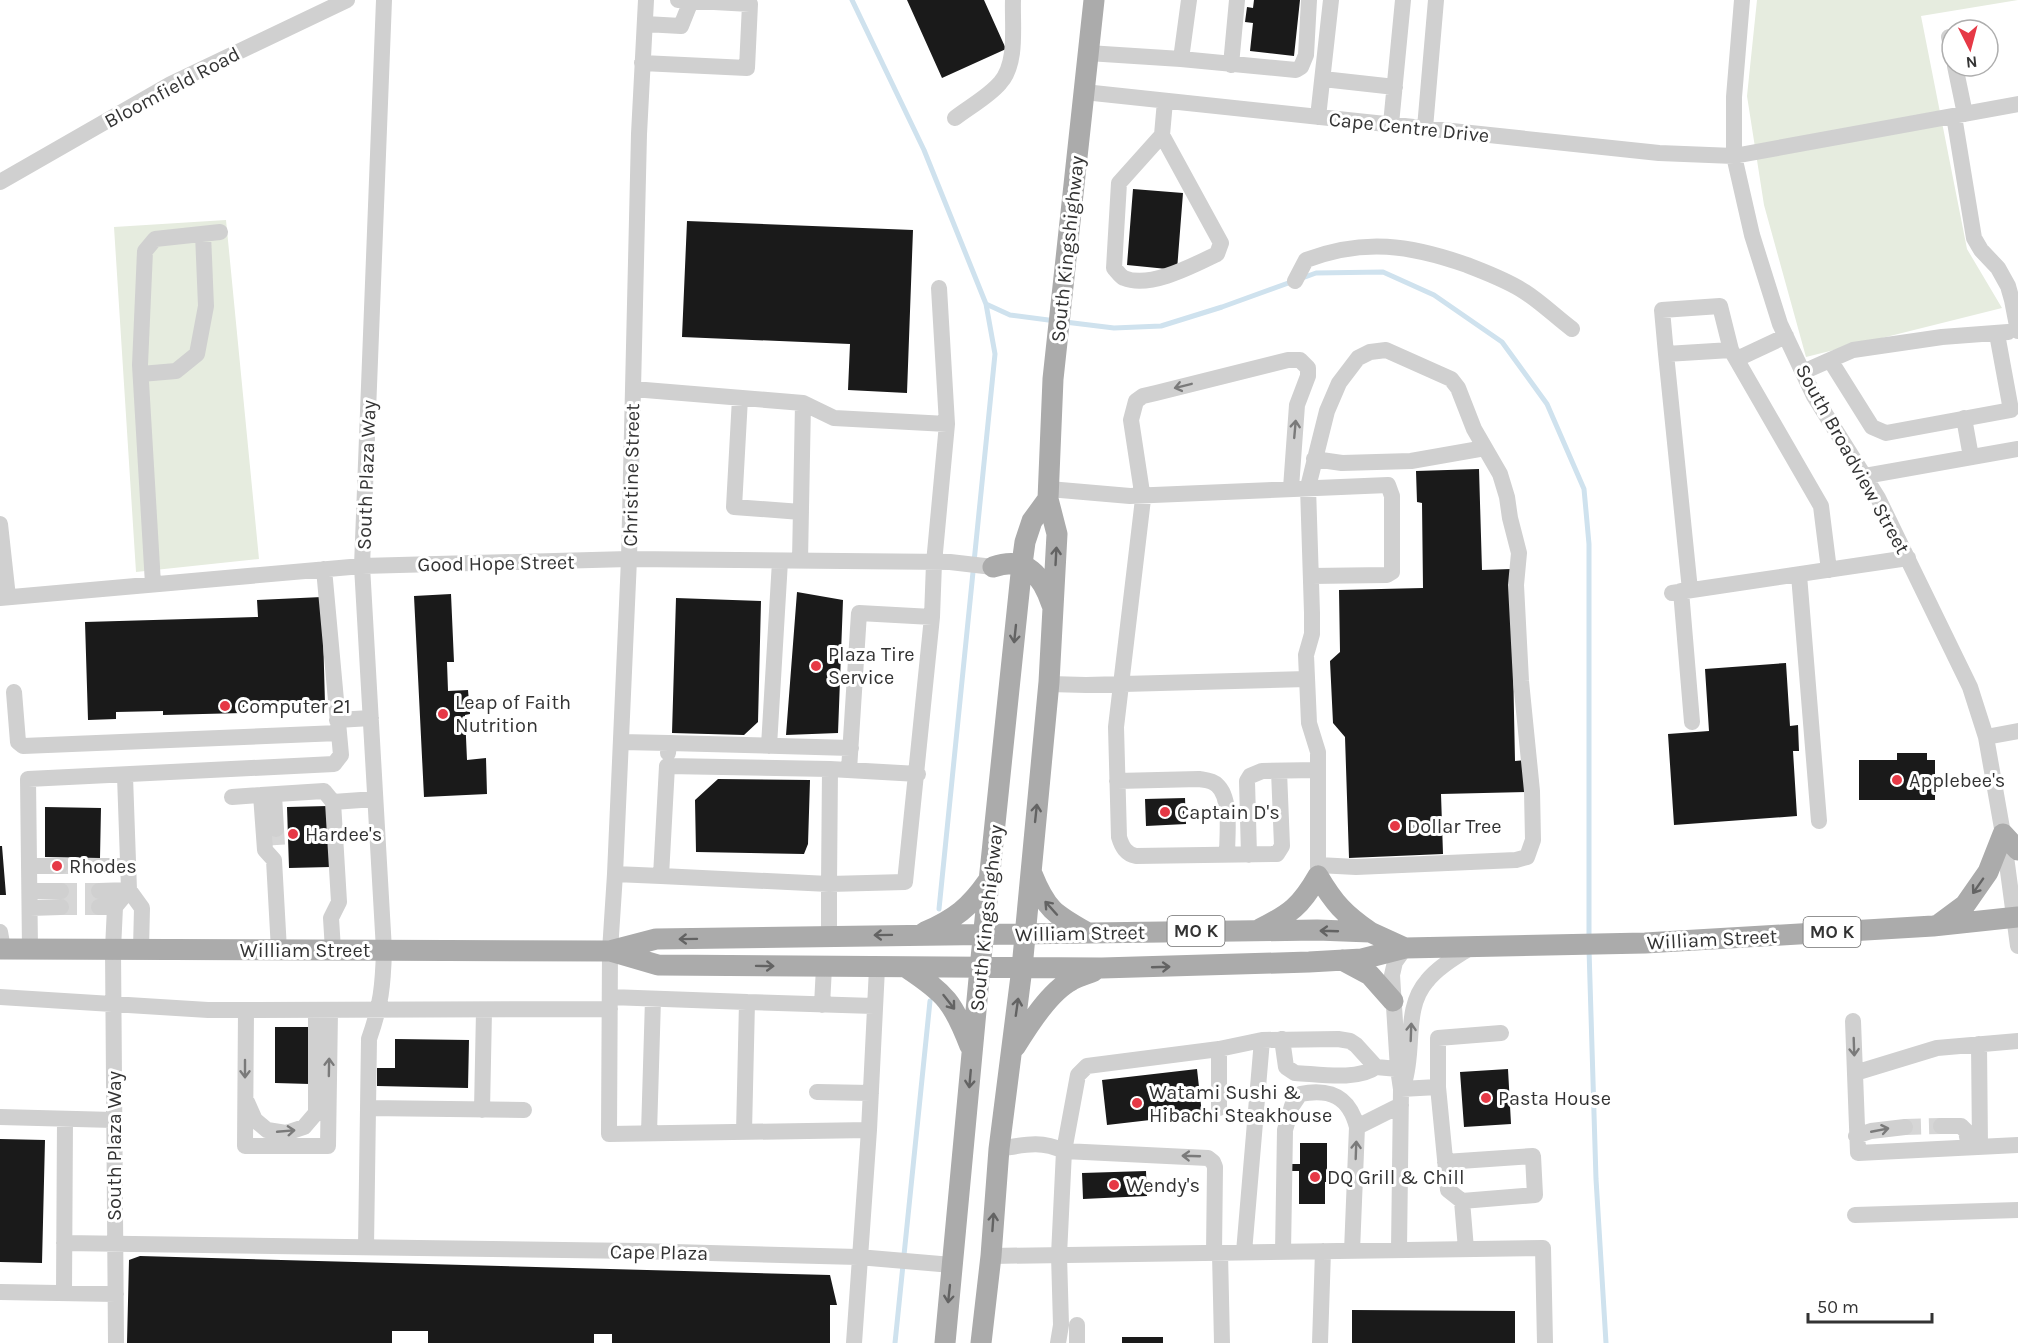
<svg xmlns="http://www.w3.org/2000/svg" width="2018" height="1343" font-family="Karla,sans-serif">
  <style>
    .green { fill: #e6ecdf }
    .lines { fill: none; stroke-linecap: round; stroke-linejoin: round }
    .stream { stroke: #cfe2ee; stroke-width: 5 }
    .building { fill: #1a1a1a }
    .minor-tunnel { stroke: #d6d6d6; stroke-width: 16; stroke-dasharray: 16 8; stroke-linecap: butt }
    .minor { stroke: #d0d0d0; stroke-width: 16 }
    .major { stroke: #ababab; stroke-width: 21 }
    .oneway { stroke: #7a7a7a }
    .oneway2 { stroke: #636363 }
    .poi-dot { fill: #e63946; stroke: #fff; stroke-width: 2 }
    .labels { text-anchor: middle; stroke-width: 6; stroke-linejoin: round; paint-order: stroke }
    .shield { fill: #fff; stroke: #707070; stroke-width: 1.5 }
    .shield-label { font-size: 18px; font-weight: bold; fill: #333 }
    .street-label { font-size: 20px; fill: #333; stroke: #fff }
    .poi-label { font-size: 20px; fill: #333; stroke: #fff; text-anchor: start }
  </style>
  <rect width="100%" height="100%" fill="#fff"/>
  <!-- green -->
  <path class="green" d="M 1757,0 L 2018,0 L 1921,16 L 1967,249 L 2002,308 L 1806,357 L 1764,205 L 1747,96 Z
    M 226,220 L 259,559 L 136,572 L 114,227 Z"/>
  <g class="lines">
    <!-- stream -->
    <path class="stream" d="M 852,0 L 924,150 L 986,304 L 1010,315 L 1056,321
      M 1065,322 L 1114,328 L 1161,326 L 1222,307 L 1316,273 L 1383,272 L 1434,295 L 1502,342 L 1547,404 L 1584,489 L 1589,544 L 1589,940
      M 939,909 L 995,354 L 986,304
      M 1589,949 L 1596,1179 L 1606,1343
      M 895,1343 L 930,1001"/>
  </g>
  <!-- building -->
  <path class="building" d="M 907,0 L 984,0 L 1006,49 L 942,78 Z
    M 1254,0 L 1300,0 L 1294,56 L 1250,51 L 1253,23 L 1245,22 L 1247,7 L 1253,8 Z
    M 1133,189 L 1183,193 L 1177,270 L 1127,265 Z
    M 687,221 L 913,230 L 907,393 L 848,390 L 850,344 L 682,337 Z
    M 1479,469 L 1482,570 L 1511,569 L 1515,761 L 1526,760 L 1527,792 L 1441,794 L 1443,854 L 1349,858 L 1345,737 L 1333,723 L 1330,661 L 1340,652 L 1339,590 L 1423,588 L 1422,503 L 1417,502 L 1416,471 Z
    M 797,592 L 843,600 L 838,733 L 786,735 Z
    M 451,594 L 454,662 L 447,662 L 448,691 L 468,690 L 470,714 L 465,715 L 467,760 L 486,758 L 487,794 L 424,797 L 414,596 Z
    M 322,597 L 325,704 L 243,707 L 243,713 L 163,715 L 163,711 L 116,712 L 116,719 L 88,720 L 85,622 L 258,617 L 257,600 Z
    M 676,598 L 761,601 L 758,722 L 744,735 L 672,733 Z
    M 1786,663 L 1790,726 L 1798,725 L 1799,751 L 1793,751 L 1797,816 L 1674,825 L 1668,734 L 1709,731 L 1705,669 Z
    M 1897,753 L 1927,753 L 1927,760 L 1935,760 L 1935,800 L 1859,800 L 1859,760 L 1897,760 Z
    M 718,779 L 810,780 L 808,844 L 804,854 L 696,852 L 695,800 Z
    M 1185,798 L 1186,824 L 1146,826 L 1145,799 Z
    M 328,806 L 330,867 L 289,868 L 287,807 Z
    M 45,807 L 101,808 L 100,858 L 45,857 Z
    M 0,846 L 2,846 L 6,895 L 0,895 Z
    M 275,1027 L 311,1027 L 310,1084 L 275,1083 Z
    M 395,1039 L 469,1040 L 468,1088 L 377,1086 L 377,1068 L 395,1068 Z
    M 1197,1069 L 1202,1114 L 1107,1125 L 1102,1080 Z
    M 1508,1069 L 1511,1124 L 1464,1127 L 1460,1072 Z
    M 0,1139 L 45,1140 L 42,1263 L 0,1262 Z
    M 1300,1143 L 1327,1143 L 1327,1172 L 1330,1172 L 1330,1182 L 1325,1182 L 1325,1204 L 1299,1204 L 1299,1171 L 1290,1171 L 1290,1164 L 1300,1164 Z
    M 1146,1171 L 1147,1196 L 1083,1199 L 1082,1173 Z
    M 140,1256 L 830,1275 L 837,1305 L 830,1305 L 830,1343 L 612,1343 L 612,1334 L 594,1334 L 594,1343 L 428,1343 L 428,1331 L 392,1331 L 392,1343 L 127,1343 L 129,1260 Z
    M 1352,1310 L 1515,1311 L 1515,1343 L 1352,1343 Z
    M 1122,1337 L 1163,1337 L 1163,1343 L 1122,1343 Z"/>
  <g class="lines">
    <!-- minor-tunnel -->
    <path class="minor-tunnel" d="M 276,829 L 277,845
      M 60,866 L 99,866
      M 61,891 L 99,891
      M 61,907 L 99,907
      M 1905,1127 L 1941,1126"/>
    <!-- minor -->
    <path class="minor" d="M 646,0 L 639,134 L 629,559 L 615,874 L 610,951 L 609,1134 L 869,1130 L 854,1343
      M 1742,0 L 1734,97 L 1734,156 L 1752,235 L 1780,324 L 1814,396 L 1878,498 L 1970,687 L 1986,737 L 2003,834 L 2018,946
      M 645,24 L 681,26 L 691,1
      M 1949,37 L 1952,50
      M 1088,53 L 1181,59 L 1296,70 L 1301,67 L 1306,55 L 1309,0
      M 1181,59 L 1189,0
      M 642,63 L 747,68 L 750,4 L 678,0
      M 1231,65 L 1237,0
      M 1955,66 L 1965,114
      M 1323,79 L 1395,87
      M 1084,92 L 1659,153 L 1734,156 L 2018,104
      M 1954,116 L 1974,238 L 1981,250 L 1998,268 L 2008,286 L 2012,300 L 2018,331
      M 1318,117 L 1331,0
      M 955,118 C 969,107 988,97 1000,83 C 1018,63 1012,25 1013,0
      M 1391,124 L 1403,0
      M 1425,128 L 1436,0
      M 1162,135 L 1119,183 L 1114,268 C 1117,271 1120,276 1124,278 C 1150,289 1194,265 1217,254 L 1221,243 L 1162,135 L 1165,101
      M 0,182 L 171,84 L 347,0
      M 1295,281 L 1306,260 C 1364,238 1410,245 1467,265 C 1487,273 1507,280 1525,292 C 1542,303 1556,317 1572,329
      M 1666,354 L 1662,310 L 1720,306 L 1731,350
      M 1737,359 L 1786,336
      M 1830,360 L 1853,350 L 1942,337 L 2008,332
      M 1803,372 L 1830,360 L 1872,427 L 1886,433 L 2011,410 L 1997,334
      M 141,374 L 176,371 L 197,354 L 206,306 L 203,234
      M 633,389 L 803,403 L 834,418 L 947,424
      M 740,398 L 734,507 L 801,512
      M 1964,418 L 1971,457
      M 1314,459 L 1342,463 L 1411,461 L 1485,448
      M 1865,476 L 2018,449
      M 1049,489 L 1130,496 L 1388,485 L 1392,496 L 1392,572 L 1387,575 L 1311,576
      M 0,524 L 8,597
      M 800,561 L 803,403
      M 1799,575 L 1819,821
      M 153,584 L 140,365 L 145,251 L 155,239 L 220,232
      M 1690,590 L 1666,354 L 1731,350 L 1821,506 L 1829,570
      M 1681,591 L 1692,722
      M 1672,593 L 1908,558
      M 0,598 L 362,566 L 629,559 L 950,562 L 993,567
      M 1049,684 L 1086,685 L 1307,679
      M 14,692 L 18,742 L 23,746 L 339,733
      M 337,720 L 371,718
      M 1986,737 L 2018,731
      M 621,742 L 669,743 L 668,753
      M 669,743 L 851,748
      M 769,746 L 780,561
      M 849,770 L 859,613 L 932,617
      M 1279,771 L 1282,846 L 1277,854 L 1136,856 C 1126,854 1122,847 1119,837 L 1116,727 L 1143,499 L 1131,420 L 1136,401 L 1143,396 L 1156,393 L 1288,360 L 1300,360 L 1308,368 L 1308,376 L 1297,405 L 1291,488
      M 125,776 L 129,890 L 142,908 L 141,949
      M 1117,781 L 1199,779 C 1205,780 1212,780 1217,785 C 1232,798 1227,836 1227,855
      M 274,795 L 276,829
      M 232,797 L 261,795
      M 1249,855 L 1247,781 L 1250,776 L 1262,771 L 1318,770
      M 29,866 L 60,866
      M 99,866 L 128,866
      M 615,874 L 661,876 L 667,766 L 830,769 L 918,774
      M 661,876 L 829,884 L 830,769
      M 1318,876 L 1318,752 L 1309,723 L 1306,655 L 1312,634 L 1312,613 L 1308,487 L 1327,411 L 1339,383 L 1358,358 L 1370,352 L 1386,350 L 1451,379 L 1458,388 L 1474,429 L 1500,474 L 1507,497 L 1510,518 L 1519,553 L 1516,585 L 1521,681 L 1532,791 L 1533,840 L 1527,857 L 1516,860 L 1356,867 L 1318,865
      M 30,891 L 61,891
      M 99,891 L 129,890
      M 99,907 L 115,907
      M 30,908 L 61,907
      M 0,932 L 3,949
      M 829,936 L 829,884 L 905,882 L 932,617 L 934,563 L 947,424 L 939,288
      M 30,949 L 28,779 L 334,764 L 341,755 L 324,569
      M 279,950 L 274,860 L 265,850 L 261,795 L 324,791 L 333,802
      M 333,950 L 331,918 L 339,902 L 333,802 L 375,799
      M 0,997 L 208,1010 L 610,1009
      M 610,997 L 747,1002 L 744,1132
      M 747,1002 L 874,1006
      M 822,1005 L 824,967
      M 246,1010 L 245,1146 L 328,1146 L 330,1011
      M 1853,1021 L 1858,1153 L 2018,1145
      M 1282,1039 L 1286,1067 L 1295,1073 C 1318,1074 1358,1081 1376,1067
      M 1979,1044 L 1980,1147
      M 1855,1073 L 1937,1048 L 2018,1041
      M 1404,1083 C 1415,1050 1403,1008 1427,981 C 1438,967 1456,957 1471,947
      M 1401,1089 L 1438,1087
      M 817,1092 L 871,1093
      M 247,1102 L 255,1120 L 267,1130 L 286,1133 L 304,1127 L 316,1113 L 316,1011
      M 368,1108 L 524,1110
      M 1219,1108 L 1219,1049
      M 482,1110 L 484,1011
      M 0,1117 L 114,1120
      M 1941,1126 L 1961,1126 L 1966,1131 L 1969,1147
      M 1357,1127 L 1401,1105
      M 869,1130 L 877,968
      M 649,1133 L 653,999
      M 1856,1136 L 1871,1131 L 1905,1127
      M 999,1149 C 1024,1145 1040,1140 1064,1151 L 1059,1255 L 1061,1325 L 1058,1343
      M 1445,1162 L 1533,1156 L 1535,1195 L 1462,1201
      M 1855,1215 L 2018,1210
      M 64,1243 L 638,1251 L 858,1257 L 952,1265
      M 366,1247 L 369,1039 C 381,1005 383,986 384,950 L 362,566 L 384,0
      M 1466,1249 L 1462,1201 L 1448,1190 L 1438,1087 L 1438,1038 L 1501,1033
      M 1399,1250 L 1401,1089 L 1398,1069 L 1392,975 L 1395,962 L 1405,948
      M 1244,1252 L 1262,1040
      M 1283,1252 L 1285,1130 L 1292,1106 L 1300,1094 C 1330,1088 1349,1096 1357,1127 L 1352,1251
      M 1214,1253 L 1215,1167 L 1213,1162 L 1208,1158 L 1064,1151 L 1078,1075 L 1087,1066 L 1219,1049 L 1262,1040 L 1338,1039 L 1350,1041 L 1356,1045 L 1376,1067 L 1398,1069
      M 1220,1253 L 1222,1343
      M 991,1256 L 1543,1248 L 1545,1343
      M 0,1292 L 116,1294
      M 64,1293 L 65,1119
      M 116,1343 L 113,949 L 115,907 L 129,890
      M 1077,1343 L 1077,1325
      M 1320,1343 L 1323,1251"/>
    <!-- major -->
    <path class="major" d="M 993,567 C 1027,555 1042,576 1052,605
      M 1032,874 C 1046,909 1054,914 1086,932
      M 1318,876 C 1334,903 1344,914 1370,932
      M 1938,925 L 1965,905 L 1988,872 L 2003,834 L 2018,850
      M 1260,929 C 1290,914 1301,906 1318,876
      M 925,932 C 955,919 970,907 988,881
      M 1405,948 L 1370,932 L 1317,930 L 656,939 L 610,951 L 658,965 L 1102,968 L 1309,962 L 1362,959 L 1405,948 L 1645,943 L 1933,926 L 2018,917
      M 0,949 L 610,951
      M 1342,960 L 1370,975 L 1393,1001
      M 907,968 C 946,994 953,1002 970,1046
      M 1015,1047 C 1028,1026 1050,991 1072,980 C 1079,976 1087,974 1094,971
      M 945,1343 L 980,968 L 1022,564 L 1025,542 L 1032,521 L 1048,499
      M 981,1343 L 991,1256 L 999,1149 L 1022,968 L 1049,682 L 1057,534 L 1048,499 L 1053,379 L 1094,0"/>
  </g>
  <!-- one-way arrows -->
  <defs><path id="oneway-shaft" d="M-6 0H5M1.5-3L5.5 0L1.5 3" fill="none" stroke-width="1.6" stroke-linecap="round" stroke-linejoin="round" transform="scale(1.5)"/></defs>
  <g class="oneway">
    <use href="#oneway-shaft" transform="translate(1183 386) rotate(166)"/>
    <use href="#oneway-shaft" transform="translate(1295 429) rotate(-85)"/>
    <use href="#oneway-shaft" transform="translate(1411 1032) rotate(-88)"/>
    <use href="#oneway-shaft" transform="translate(1854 1047) rotate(88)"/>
    <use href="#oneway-shaft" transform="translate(329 1067) rotate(-89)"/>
    <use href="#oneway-shaft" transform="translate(245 1069) rotate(90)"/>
    <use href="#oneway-shaft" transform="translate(1880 1130) rotate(-11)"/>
    <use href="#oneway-shaft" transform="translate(286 1131) rotate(-5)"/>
    <use href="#oneway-shaft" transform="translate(1356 1150) rotate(-88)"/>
    <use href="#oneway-shaft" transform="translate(1191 1156) rotate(-178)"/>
  </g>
  <g class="oneway2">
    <use href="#oneway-shaft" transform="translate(1056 556) rotate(-87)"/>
    <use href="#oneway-shaft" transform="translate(1015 634) rotate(96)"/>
    <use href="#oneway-shaft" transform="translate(1036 813) rotate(-84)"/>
    <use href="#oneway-shaft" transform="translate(1978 886) rotate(125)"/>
    <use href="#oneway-shaft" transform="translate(1051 908) rotate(-132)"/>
    <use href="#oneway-shaft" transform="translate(1329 931) rotate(-178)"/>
    <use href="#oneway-shaft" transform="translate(883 935) rotate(179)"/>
    <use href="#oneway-shaft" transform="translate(688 939) rotate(179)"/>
    <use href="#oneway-shaft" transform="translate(765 966) rotate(1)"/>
    <use href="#oneway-shaft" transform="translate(1161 967) rotate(-2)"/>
    <use href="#oneway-shaft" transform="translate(949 1002) rotate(52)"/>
    <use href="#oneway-shaft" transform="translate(1017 1007) rotate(-82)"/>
    <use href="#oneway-shaft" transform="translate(970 1079) rotate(95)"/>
    <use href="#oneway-shaft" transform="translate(993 1222) rotate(-86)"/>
    <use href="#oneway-shaft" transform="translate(949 1294) rotate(96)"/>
  </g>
  <!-- markers -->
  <g class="poi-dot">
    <circle cx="816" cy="666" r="6"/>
    <circle cx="225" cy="706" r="6"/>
    <circle cx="443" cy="714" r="6"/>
    <circle cx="1897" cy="780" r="6"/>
    <circle cx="1165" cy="812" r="6"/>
    <circle cx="1395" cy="826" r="6"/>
    <circle cx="293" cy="834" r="6"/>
    <circle cx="57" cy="866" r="6"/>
    <circle cx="1486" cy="1098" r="6"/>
    <circle cx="1137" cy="1103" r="6"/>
    <circle cx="1315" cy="1177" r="6"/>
    <circle cx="1114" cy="1185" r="6"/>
  </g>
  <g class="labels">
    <!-- shield labels -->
    <g class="shield">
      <rect x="1167.5" y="916" width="57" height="30" rx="4.5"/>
      <rect x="1803.5" y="917" width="57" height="30" rx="4.5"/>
    </g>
    <g class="shield-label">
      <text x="1196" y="937">MO K</text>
      <text x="1832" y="938">MO K</text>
    </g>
    <!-- street labels -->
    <g class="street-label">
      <text transform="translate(172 87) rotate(-28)" y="7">Bloomfield Road</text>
      <text transform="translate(1409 127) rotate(6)" y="7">Cape Centre Drive</text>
      <text transform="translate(1067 249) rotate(-84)" y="7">South Kingshighway</text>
      <text transform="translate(1853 459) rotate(61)" y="7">South Broadview Street</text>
      <text transform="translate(366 475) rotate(-88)" y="7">South Plaza Way</text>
      <text transform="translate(631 475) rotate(-89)" y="7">Christine Street</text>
      <text transform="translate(496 563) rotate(-1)" y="7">Good Hope Street</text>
      <text transform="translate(986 918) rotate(-84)" y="7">South Kingshighway</text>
      <text transform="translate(1080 933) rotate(-1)" y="7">William Street</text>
      <text transform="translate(1712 939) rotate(-3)" y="7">William Street</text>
      <text x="305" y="957">William Street</text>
      <text transform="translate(114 1146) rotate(-90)" y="7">South Plaza Way</text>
      <text transform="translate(659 1252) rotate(1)" y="7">Cape Plaza</text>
    </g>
    <!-- poi labels -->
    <g class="poi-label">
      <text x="828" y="661">Plaza Tire<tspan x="828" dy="23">Service</tspan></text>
      <text x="455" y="709">Leap of Faith<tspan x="455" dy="23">Nutrition</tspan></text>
      <text x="237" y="713">Computer 21</text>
      <text x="1909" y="787">Applebee's</text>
      <text x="1177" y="819">Captain D's</text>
      <text x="1407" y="833">Dollar Tree</text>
      <text x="305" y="841">Hardee's</text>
      <text x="69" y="873">Rhodes</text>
      <text x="1149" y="1099">Watami Sushi &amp;<tspan x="1149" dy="23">Hibachi Steakhouse</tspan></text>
      <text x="1498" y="1105">Pasta House</text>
      <text x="1327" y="1184">DQ Grill &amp; Chill</text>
      <text x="1126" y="1192">Wendy's</text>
    </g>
  </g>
  <!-- north arrow -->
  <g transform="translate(1970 48) rotate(174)"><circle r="28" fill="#ffffff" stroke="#adadad" stroke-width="1.5"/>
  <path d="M0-4.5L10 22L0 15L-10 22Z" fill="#e63946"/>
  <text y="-9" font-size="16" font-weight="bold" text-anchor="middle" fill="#333333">N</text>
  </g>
  <!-- scale -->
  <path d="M1808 1313v9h124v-9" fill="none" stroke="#333333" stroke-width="3"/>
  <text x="1817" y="1313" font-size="18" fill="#333333" stroke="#ffffff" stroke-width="4.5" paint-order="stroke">50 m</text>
</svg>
